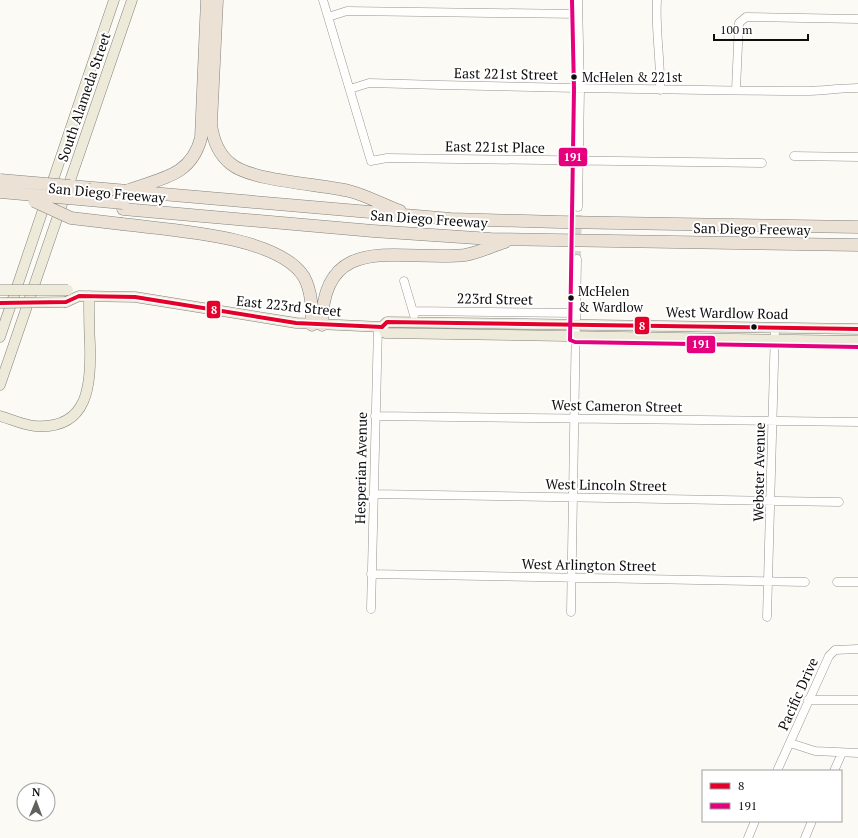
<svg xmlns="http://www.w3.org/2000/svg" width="858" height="838" font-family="'PT Serif',serif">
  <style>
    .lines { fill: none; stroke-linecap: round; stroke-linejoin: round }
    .minor-tunnel { stroke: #d8d7d2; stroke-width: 8; stroke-dasharray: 8 4; stroke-linecap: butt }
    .minor-casing { stroke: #959492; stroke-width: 9 }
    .major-casing { stroke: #82827f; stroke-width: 11 }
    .highway-casing { stroke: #82827f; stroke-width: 13 }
    .minor { stroke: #fffefd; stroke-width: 8 }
    .major { stroke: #edead9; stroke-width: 10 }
    .highway { stroke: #ebe1d5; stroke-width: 12 }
    .major-bridge-casing { stroke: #82827f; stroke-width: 11; stroke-linecap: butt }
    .highway-bridge-casing { stroke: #82827f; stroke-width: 13; stroke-linecap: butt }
    .major-bridge { stroke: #edead9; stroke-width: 10 }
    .highway-bridge { stroke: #ebe1d5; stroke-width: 12 }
    .bus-1-casing { stroke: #fff; stroke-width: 7 }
    .bus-2-casing { stroke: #fff; stroke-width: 7 }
    .bus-1 { stroke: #e4002b; stroke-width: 4 }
    .bus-2 { stroke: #e5007d; stroke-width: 4 }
    .bus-dot { fill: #0e0e0e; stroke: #fff; stroke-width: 1.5 }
    .labels { text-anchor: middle; stroke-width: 4; stroke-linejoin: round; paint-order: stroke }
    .bus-label { font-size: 13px; fill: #0e0e0e; stroke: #fff; text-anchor: start }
    .street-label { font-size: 14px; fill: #0e0e0e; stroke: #fff }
    .line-badge { stroke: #fff; stroke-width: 1.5 }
    .badge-label { font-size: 11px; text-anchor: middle; font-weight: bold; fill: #fff }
  </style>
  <rect width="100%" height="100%" fill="#fcfaf4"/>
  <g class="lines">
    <!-- minor-tunnel -->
    <path class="minor-tunnel" d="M 577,259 L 578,207"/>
    <!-- minor casing -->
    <g class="minor-casing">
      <path id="minor" d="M 323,0 L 371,161 L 387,158 L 762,163
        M 657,0 C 655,30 661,60 660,90
        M 328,17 L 347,11 L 577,14
        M 350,89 L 369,83 C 514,87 659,90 804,91 C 822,91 840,88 858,88
        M 736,89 L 739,23 L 746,17 L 858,19
        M 794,156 L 858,157
        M 578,207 L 580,89 L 578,0
        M 404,281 L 414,315
        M 414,311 L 576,313
        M 375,416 L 858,422
        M 374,494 L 839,502
        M 371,574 L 805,582
        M 837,582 L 858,582
        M 371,609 L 378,327
        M 571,612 L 577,259
        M 767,617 L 775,328
        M 808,700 L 858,700
        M 790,743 L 815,751 L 858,753
        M 777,771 L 829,656 L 835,650 L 858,649
        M 834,771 L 842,753
        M 748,838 L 755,821
        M 805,838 L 812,821"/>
    </g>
    <!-- major casing -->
    <g class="major-casing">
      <path id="major" d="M 66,302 L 79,296 L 135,297 L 296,323 L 382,327 L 387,322 L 858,329
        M 382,327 L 385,333 L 858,341
        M 0,337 L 114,0
        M 0,385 L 132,0
        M 0,416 C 11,419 23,425 35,426 C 89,430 91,384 90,345 C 89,328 89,312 89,296"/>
    </g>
    <!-- highway casing -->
    <g class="highway-casing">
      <path id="highway" d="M 217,0 L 211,124 C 213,140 218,154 231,164 C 251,181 320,184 349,191 C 366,195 383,205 400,211
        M 70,186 L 451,219 L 559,222 L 858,227
        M 129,190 C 162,178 191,176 201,138 L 207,0
        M 123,209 L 373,231 L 491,239 L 858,245
        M 122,224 C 168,230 278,235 304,277 C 312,292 312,309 312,325
        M 322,325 C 322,229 402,262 465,255 C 478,253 492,246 505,242"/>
    </g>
    <!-- minor -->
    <use href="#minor" class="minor"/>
    <!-- major -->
    <use href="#major" class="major"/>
    <!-- highway -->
    <use href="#highway" class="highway"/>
    <!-- major-bridge casing -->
    <g class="major-bridge-casing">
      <path id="major-bridge" d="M 0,290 L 68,290
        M 0,303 L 66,302"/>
    </g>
    <!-- highway-bridge casing -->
    <g class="highway-bridge-casing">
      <path id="highway-bridge" d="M 0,180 L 70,186
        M 0,192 L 123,203
        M 71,193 L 79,194 L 93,189
        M 34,201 L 71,218 L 122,224"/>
    </g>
    <!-- major-bridge -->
    <use href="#major-bridge" class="major-bridge"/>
    <!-- highway-bridge -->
    <use href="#highway-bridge" class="highway-bridge"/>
    <!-- bus-1 casing -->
    <g class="bus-1-casing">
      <path id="bus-1" d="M 0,303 L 66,302 L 79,296 L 135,297 L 296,323 L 382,327 L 387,322 L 858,329"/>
    </g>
    <!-- bus-2 casing -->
    <g class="bus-2-casing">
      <path id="bus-2" d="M 572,0 L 574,89 L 570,340 L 575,342 L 858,347"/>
    </g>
    <!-- bus-1 -->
    <use href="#bus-1" class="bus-1"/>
    <!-- bus-2 -->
    <use href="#bus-2" class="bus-2"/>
  </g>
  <!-- markers -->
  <g class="bus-dot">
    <circle cx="574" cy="77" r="3.5"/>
    <circle cx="571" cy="298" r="3.5"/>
    <circle cx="754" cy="327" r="3.5"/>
  </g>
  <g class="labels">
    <!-- bus labels -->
    <g class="bus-label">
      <text x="582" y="82">McHelen &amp; 221st</text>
      <text x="578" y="296">McHelen<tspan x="578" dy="16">&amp; Wardlow</tspan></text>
    </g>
    <!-- street labels -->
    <g class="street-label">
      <text transform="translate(506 74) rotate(1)" y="5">East 221st Street</text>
      <text transform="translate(84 97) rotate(-71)" y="5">South Alameda Street</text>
      <text transform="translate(495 147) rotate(1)" y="5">East 221st Place</text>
      <text transform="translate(107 193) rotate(5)" y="5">San Diego Freeway</text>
      <text transform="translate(429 219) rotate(4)" y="5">San Diego Freeway</text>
      <text transform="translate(752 229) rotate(1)" y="5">San Diego Freeway</text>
      <text transform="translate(495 299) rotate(1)" y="5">223rd Street</text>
      <text transform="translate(289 306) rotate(6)" y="5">East 223rd Street</text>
      <text transform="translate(727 313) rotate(1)" y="5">West Wardlow Road</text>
      <text transform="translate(617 406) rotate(1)" y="5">West Cameron Street</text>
      <text transform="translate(361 468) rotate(-89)" y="5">Hesperian Avenue</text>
      <text transform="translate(759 472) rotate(-89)" y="5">Webster Avenue</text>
      <text transform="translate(606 485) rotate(1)" y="5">West Lincoln Street</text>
      <text transform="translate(589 565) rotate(1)" y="5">West Arlington Street</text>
      <text transform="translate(798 694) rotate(-66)" y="5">Pacific Drive</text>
    </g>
  </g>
  <g class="line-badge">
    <rect x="558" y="147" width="30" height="20" rx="4" fill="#e5007d"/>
    <rect x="206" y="300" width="15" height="19" rx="4" fill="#e4002b"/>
    <rect x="634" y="316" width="16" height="19" rx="4" fill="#e4002b"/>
    <rect x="686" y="335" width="30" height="19" rx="4" fill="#e5007d"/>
  </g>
  <g class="badge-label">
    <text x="573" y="161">191</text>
    <text x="214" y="314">8</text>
    <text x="642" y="330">8</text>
    <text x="701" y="348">191</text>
  </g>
  <!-- legend -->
  <rect x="702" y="770" width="140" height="52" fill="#ffffff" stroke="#9f9f9f"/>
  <rect x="710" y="783" width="20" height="6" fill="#e4002b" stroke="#9f9f9f"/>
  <text x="738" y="790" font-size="12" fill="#0e0e0e">8</text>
  <rect x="710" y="803" width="20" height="6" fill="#e5007d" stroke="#9f9f9f"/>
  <text x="738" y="810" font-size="12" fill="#0e0e0e">191</text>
  <!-- north arrow -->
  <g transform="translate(36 802) rotate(1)"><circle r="19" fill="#ffffff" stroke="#9f9f9f"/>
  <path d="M0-3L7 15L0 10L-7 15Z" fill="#61615e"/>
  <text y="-6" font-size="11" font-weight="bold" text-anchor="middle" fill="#0e0e0e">N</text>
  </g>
  <!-- scale -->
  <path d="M714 34v6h94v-6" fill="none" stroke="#0e0e0e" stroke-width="2"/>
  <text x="720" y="34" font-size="12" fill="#0e0e0e" stroke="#ffffff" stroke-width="3" paint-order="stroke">100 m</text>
</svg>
